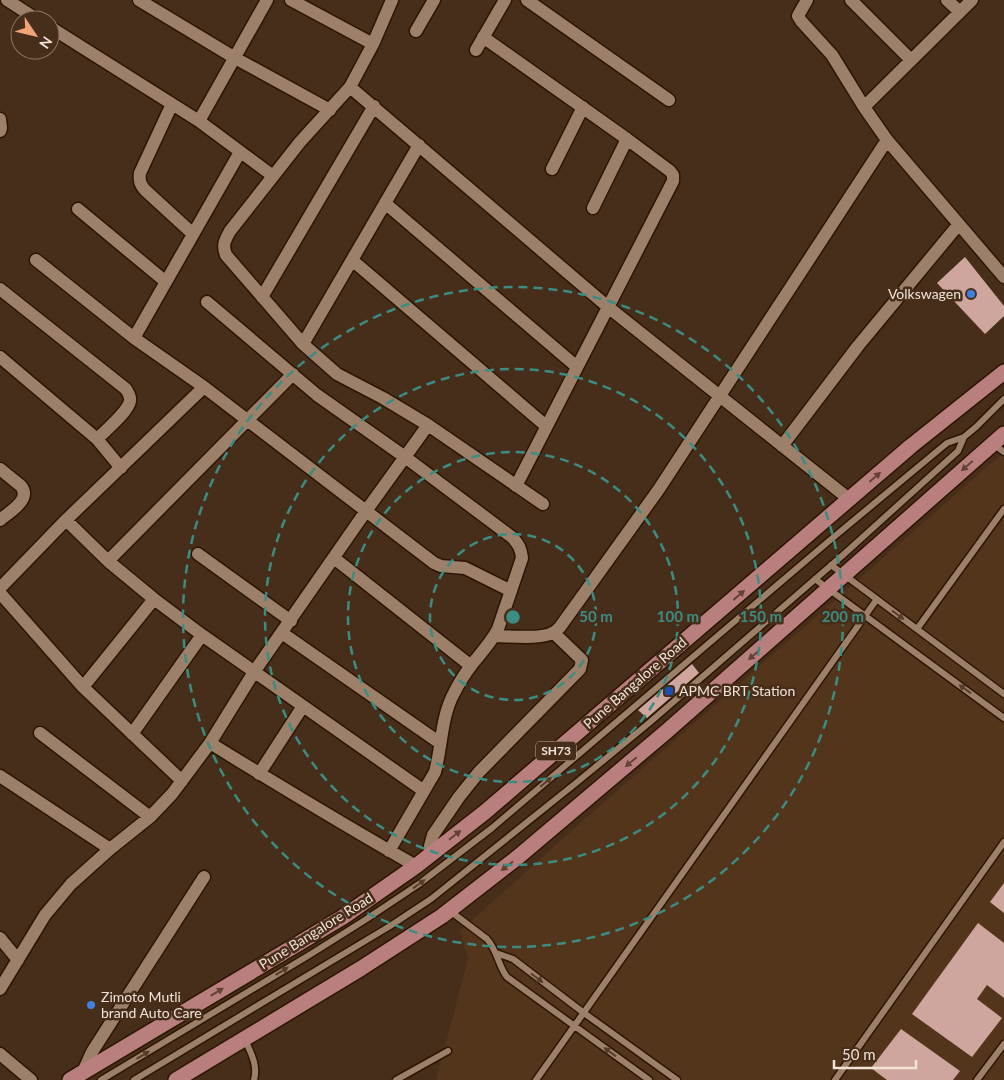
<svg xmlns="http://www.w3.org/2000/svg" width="1004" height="1080" font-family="Lato,sans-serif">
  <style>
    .built { fill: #53351b }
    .building { fill: #cea69d }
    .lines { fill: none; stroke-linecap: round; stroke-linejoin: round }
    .service-casing { stroke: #2c1502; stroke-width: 9 }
    .minor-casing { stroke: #2c1502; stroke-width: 15 }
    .primary-casing { stroke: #2c1502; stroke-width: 18 }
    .service { stroke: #9d806a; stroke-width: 6 }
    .minor { stroke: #9d806a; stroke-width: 12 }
    .primary { stroke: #b97f7e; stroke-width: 15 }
    .oneway { fill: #644233 }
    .oneway2 { fill: #583e2a }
    .ring { fill: none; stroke: #3d8c83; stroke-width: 2.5; stroke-dasharray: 9 6 }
    .shop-dot { fill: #3f7fe0; stroke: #472e1a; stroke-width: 2 }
    .transit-dot { fill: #1a4fb4; stroke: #472e1a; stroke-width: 2 }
    .labels { text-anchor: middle; stroke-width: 5; stroke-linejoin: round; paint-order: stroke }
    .shield { fill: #472e1a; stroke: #bfad9e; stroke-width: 1 }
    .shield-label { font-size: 12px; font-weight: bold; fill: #f3e3d7 }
    .poi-label { font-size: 14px; fill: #f3e3d7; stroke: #472e1a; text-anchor: start }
    .street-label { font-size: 14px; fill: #f3e3d7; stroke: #472e1a }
    .centre { fill: #3d8c83; stroke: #472e1a; stroke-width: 2.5 }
    .ring-label { font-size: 15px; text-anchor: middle; font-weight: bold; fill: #3d8c83; stroke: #472e1a; stroke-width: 5; stroke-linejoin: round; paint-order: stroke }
  </style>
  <rect width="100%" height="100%" fill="#472e1a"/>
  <!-- built -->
  <path class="built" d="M 1004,452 L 1004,1080 L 436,1080 L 468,959 L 460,931 L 586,818 Z"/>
  <!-- building -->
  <path class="building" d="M 965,257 L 1004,306 L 1004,316 L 985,334 L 937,283 Z
    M 692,664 L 699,673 L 647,718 L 638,710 Z
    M 1004,883 L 1004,913 L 990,902 Z
    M 978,923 L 1004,943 L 1004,998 L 987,985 L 977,999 L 1002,1018 L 972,1057 L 912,1014 Z
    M 901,1029 L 960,1071 L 953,1080 L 887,1080 L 871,1068 Z"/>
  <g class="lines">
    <!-- service casing -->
    <g class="service-casing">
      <path id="service" d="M 964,437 L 976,427 L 1004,399
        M 993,444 L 1004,452
        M 831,565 L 1004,694
        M 815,579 L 1004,718
        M 917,629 L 1004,509
        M 450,911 L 487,939 C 497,950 498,965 507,977 L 649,1080
        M 496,953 L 513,959 L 584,1013 L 677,1080
        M 245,1040 C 251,1053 258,1065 254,1080
        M 101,1080 L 311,954 L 365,920 L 419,884 L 492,828 L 829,541 L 947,443 L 964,437 L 958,451 L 843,555 L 649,723 L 576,783 L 431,899 L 390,926 L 134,1080
        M 396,1080 L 448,1051
        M 536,1080 L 877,599
        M 835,1080 L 1004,842
        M 977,1080 L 1004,1044"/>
    </g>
    <!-- minor casing -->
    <g class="minor-casing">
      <path id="minor" d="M 7,0 L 38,20
        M 139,0 L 235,58 L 330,110
        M 291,0 L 373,44
        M 392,0 L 373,44 L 350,87 L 300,142 L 230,231 C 225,240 222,245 226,255 L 303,344 L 337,374 L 383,398 L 428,425 L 543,504
        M 527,0 L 669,100
        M 807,0 L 799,14 L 798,16 L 801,21 L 832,55 L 864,107 L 887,140 L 1004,277
        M 851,0 L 911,60
        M 947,0 L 960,12
        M 50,27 L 199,121 L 273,176
        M 416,31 L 434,0
        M 483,37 L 627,139 L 670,171 L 673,175 L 673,181 L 516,486
        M 476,50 L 505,0
        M 350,87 L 608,307 L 849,499
        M 172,104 L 140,173 C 139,181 140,184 145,190 L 193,234
        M 864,107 L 972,0
        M 0,119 L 1,128 L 0,131
        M 199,121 L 267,0
        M 552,169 L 583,107
        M 385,203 L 577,367
        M 593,208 L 627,139
        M 78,209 L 166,282
        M 36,260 L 134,338 L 204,387
        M 352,260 L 546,426
        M 0,289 L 126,389 C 128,393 131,396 130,401 C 128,412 106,430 97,439
        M 262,297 L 374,106
        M 207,302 L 317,395 L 405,457 L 513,538 C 519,545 521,549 522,558 L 498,629 C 492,641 482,652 473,663 C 466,672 459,683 454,693 C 441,717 442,746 435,772 L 389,851
        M 134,338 L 240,152
        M 303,344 L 419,145
        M 0,357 L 97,439 L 121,468
        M 782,446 L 858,346 L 959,224
        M 0,469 L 21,486 C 32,500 9,512 0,520
        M 66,520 L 108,561 L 154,599 L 202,635 L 424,791
        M 198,554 L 291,621
        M 334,558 L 471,666
        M 108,561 L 293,374
        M 0,588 L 66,520 L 204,387 L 434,563 L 441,566 L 465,568 L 511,591
        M 0,593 L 83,687 L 182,781
        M 282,633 L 440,743
        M 495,636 C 508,636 543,640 554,632 C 556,631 558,629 560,627 L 659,489 L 887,140
        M 83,687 L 154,599
        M 40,733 L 150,817
        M 132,734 L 202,635
        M 210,743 C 278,785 346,826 416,866
        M 259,774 L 303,706
        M 0,776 L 110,849
        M 430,854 L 430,846 L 433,835 L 459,797 L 479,772 L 580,669 L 582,660 L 554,633
        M 0,938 L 18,960
        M 0,989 L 45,915 L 71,884 L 110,849 L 150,817 L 172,794 L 210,743 L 254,672 L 366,511 L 428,425
        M 0,1054 L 31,1080
        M 82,1074 L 92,1052 L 204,877"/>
    </g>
    <!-- primary casing -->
    <g class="primary-casing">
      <path id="primary" d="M 70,1080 L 343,917 L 416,866 L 485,812 L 911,446 L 1004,372
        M 176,1080 L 360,969 L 442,916 L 518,857 L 667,731 L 1004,434"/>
    </g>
    <!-- service -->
    <use href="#service" class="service"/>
    <!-- minor -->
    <use href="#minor" class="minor"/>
    <!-- primary -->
    <use href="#primary" class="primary"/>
  </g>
  <!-- one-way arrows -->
  <defs><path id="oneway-solid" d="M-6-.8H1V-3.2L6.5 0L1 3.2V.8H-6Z" transform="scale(1.25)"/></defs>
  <g class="oneway">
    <use href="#oneway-solid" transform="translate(967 466) rotate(139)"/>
    <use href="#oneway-solid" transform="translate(875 477) rotate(-41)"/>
    <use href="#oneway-solid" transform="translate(739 595) rotate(-41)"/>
    <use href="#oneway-solid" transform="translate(754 655) rotate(139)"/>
    <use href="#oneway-solid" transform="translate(631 762) rotate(140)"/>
    <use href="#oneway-solid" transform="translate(455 835) rotate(-38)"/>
    <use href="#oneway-solid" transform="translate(507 866) rotate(142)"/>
    <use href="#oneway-solid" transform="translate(217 992) rotate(-31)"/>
  </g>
  <g class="oneway2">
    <use href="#oneway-solid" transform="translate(898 615) rotate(37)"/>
    <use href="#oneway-solid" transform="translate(965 689) rotate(-144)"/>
    <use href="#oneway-solid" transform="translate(546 782) rotate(-40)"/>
    <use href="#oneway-solid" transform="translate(419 884) rotate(-36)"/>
    <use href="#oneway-solid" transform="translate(282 971) rotate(-31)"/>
    <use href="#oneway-solid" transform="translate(537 978) rotate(37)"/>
    <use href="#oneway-solid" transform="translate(610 1052) rotate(-144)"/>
    <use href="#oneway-solid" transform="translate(143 1055) rotate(-31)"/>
  </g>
  <!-- distance rings -->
  <g class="ring">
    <circle cx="513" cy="617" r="83"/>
    <circle cx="513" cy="617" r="165"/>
    <circle cx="513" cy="617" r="248"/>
    <circle cx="513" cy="617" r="330"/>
  </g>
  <!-- markers -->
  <g class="shop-dot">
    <circle cx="971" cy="294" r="5"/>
    <circle cx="91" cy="1005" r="5"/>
  </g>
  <rect class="transit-dot" x="664" y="686" width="10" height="10" rx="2.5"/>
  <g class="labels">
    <!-- shield labels -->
    <rect class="shield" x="536" y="741.5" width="40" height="19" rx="4"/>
    <g class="shield-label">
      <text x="556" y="755">SH73</text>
    </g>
    <!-- poi labels -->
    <g class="poi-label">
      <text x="961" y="299" text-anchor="end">Volkswagen</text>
      <text x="679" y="696">APMC BRT Station</text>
      <text x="101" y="1002">Zimoto Mutli<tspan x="101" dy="16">brand Auto Care</tspan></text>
    </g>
    <!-- street labels -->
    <g class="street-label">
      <text transform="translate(635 683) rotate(-41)" y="5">Pune Bangalore Road</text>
      <text transform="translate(316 931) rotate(-32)" y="5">Pune Bangalore Road</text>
    </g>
  </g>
  <circle cx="513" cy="617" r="8" class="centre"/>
  <g class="ring-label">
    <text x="596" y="622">50 m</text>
    <text x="678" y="622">100 m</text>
    <text x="761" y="622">150 m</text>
    <text x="843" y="622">200 m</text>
  </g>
  <!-- north arrow -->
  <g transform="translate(35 35) rotate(125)"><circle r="24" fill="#472e1a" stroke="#8c7666"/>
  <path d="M0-4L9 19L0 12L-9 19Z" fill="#efa377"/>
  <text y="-8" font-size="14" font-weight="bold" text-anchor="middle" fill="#f3e3d7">N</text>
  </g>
  <!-- scale -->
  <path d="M834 1060v8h82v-8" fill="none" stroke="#f3e3d7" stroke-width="2.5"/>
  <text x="842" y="1060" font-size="15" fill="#f3e3d7" stroke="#472e1a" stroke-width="4" paint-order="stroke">50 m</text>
</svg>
